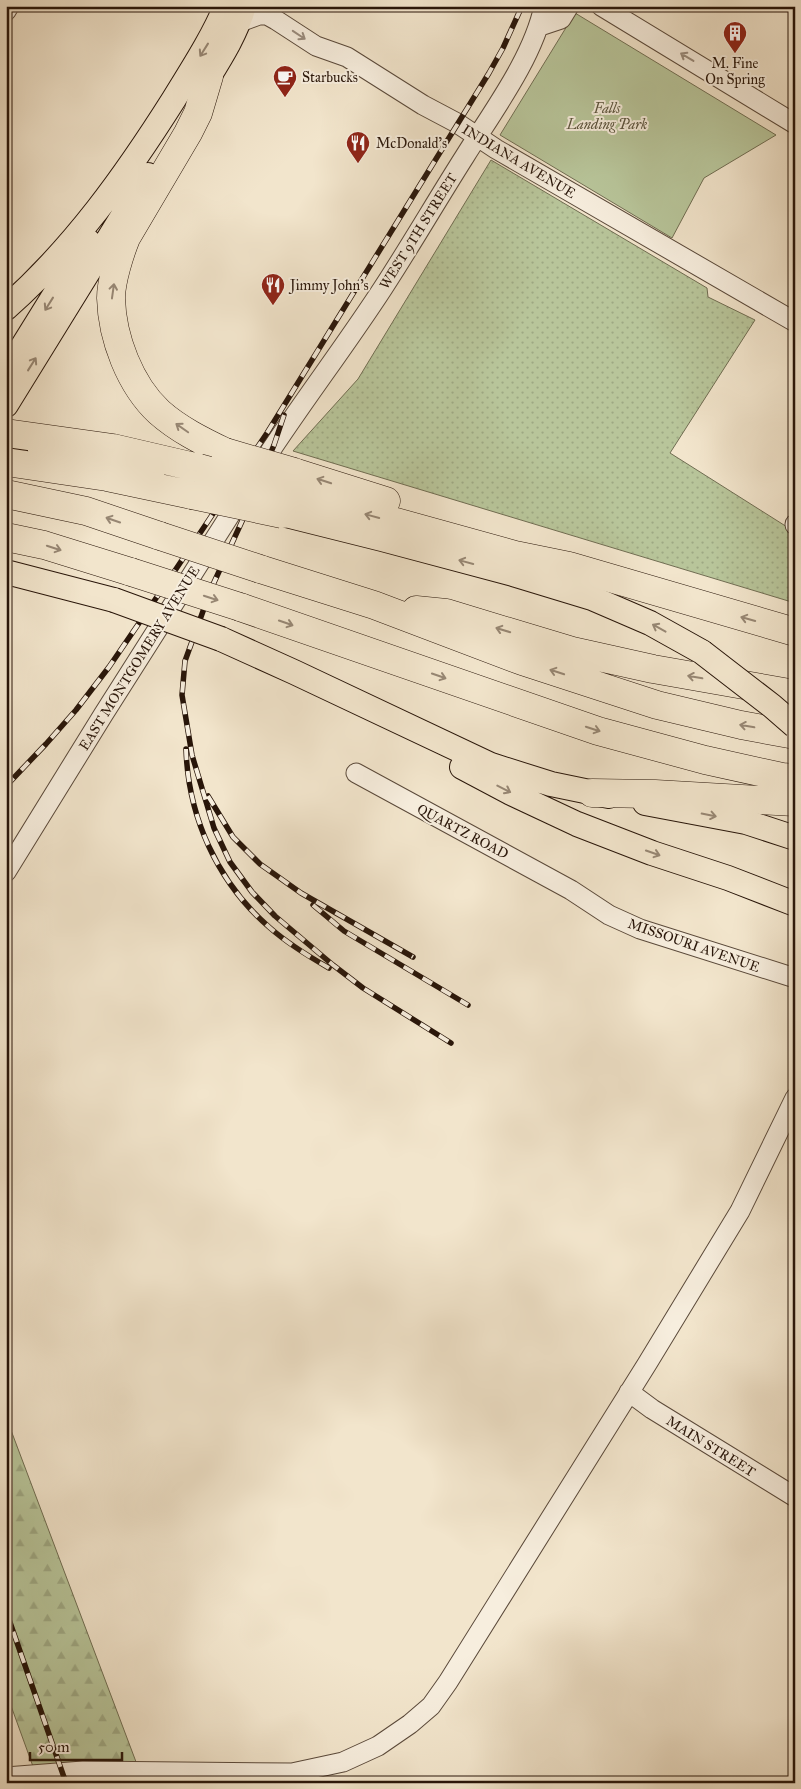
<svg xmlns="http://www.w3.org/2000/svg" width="801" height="1789" font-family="'IM FELL Great Primer',serif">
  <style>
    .grass { fill: url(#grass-dots); stroke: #706d52 }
    .forest { fill: url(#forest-firs); stroke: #706d52 }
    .green { fill: #b8c59a; stroke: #706d52 }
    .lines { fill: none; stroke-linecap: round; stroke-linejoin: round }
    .minor-casing { stroke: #5a493a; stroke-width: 21 }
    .major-casing { stroke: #281509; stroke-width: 26 }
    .highway-casing { stroke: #281509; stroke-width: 29 }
    .minor { stroke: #f7eede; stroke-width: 19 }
    .major { stroke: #f2e5cc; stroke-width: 24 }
    .highway { stroke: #f2e5cc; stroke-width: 28 }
    .rail-casing { stroke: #281509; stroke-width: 5.5 }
    .rail { stroke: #f7eede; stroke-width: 4; stroke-dasharray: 11; stroke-linecap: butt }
    .major-bridge-casing { stroke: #281509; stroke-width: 26; stroke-linecap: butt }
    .highway-bridge-casing { stroke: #281509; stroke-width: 29; stroke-linecap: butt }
    .major-bridge { stroke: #f2e5cc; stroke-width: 24 }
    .highway-bridge { stroke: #f2e5cc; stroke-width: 28 }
    .oneway { stroke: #9a8c7e }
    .oneway2 { stroke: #978774 }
    .labels { text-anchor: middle; stroke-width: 4; stroke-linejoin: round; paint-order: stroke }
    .poi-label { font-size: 14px; fill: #281509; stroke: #f7eede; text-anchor: start }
    .park-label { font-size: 14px; font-style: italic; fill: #5a533c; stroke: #f7eede }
    .street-label { font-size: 14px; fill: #281509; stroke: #f7eede }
  </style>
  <defs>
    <pattern id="grass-dots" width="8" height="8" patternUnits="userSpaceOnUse" patternTransform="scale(1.25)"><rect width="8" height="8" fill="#b8c59a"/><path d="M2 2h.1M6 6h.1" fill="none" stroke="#9ea883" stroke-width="1.8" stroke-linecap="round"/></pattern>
    <pattern id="forest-firs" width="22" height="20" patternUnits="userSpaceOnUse" patternTransform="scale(1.25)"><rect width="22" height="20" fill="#b8c59a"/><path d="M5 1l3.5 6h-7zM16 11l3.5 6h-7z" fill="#9ea883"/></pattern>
  </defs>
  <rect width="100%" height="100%" fill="#f2e5cc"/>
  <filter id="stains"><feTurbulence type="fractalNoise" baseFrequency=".004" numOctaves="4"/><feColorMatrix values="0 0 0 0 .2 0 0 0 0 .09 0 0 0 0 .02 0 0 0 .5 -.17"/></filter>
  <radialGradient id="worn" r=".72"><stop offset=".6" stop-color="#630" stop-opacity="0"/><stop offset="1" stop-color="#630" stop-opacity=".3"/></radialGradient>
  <!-- grass -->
  <path class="grass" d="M 491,160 L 707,288 L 708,297 L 755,320 L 670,453 L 795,532 L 795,603 L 293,451 L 358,379 Z"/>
  <!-- forest -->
  <path class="forest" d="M 6,1417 L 144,1783 L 39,1783 L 6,1692 Z"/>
  <!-- green -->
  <path class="green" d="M 575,13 L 776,135 L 704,178 L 672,238 L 500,135 Z"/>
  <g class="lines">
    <!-- minor casing -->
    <g class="minor-casing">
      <path id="minor" d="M 601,6 L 795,124
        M 6,11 L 9,6
        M 240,22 L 259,15 L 267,15 L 276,20 L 316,46 L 347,57 L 423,105 L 457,123 L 496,149 L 795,322
        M 540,26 L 561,19 L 569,6
        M 256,473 C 296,410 342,351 383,288 C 411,245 437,200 465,156 C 493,111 533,58 544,6
        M 795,524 L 795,525
        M 356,773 L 571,890 L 609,915 L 640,929 L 795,978
        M 6,872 L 103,715 L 242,496
        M 629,1392 L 652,1409 L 795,1497
        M 6,1777 L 83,1771 L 292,1773 L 343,1762 L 378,1746 L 410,1724 L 431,1706 L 448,1682 L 647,1364 L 740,1211 L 795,1098"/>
    </g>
    <!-- major casing -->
    <g class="major-casing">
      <path id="major" d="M 200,91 C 217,63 235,37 244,6
        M 6,308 C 74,248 126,175 174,99 C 193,68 212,39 226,6
        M 6,373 L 88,241
        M 6,405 L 148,175
        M 40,450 L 110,463 L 152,474
        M 282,514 L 382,539 L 513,574 L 592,598 L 650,623 L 702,652
        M 6,572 L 114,600
        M 221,639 L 294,672 L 491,765 L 551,784 L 609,796
        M 462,767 L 511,793 L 577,824 L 652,853 L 728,878 L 795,904
        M 645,803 L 746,822 L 795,838"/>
    </g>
    <!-- highway casing -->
    <g class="highway-casing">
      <path id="highway" d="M 209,76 L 198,113 L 188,133 L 126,238 C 120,253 111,281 111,298 C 112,338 130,385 159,412 C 178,429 202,441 225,452
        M 6,433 L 113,448 L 199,468
        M 6,462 L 107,477 L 192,495
        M 294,472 L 386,501
        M 288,492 L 515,555 L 569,566 L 795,632
        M 6,494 L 86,511 L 160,536
        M 6,537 L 44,545 L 131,572
        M 260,569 L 374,605 L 522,661 L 657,705 L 741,725 L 795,735
        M 240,607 L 598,731 L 705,760 L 782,777 L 795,778
        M 416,610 L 446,613 L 572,651 L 653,669 L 795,694
        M 592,793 L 655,794 L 795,802"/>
    </g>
    <!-- minor -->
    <use href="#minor" class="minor"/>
    <!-- major -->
    <use href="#major" class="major"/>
    <!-- highway -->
    <use href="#highway" class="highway"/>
    <!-- rail casing -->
    <g class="rail-casing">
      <path id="rail" d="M 284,415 L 274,445 L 243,519 L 211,589 L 185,661 L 182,695 L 192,755 L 214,828 L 230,862 L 252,892 L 275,916 L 333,965 L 363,988 L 451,1043
        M 186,749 C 188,816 217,882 269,927 C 287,943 308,956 329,968
        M 6,786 L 46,744 L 76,710 L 109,667 L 176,569 L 267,433 L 489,73 L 503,48 L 522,6
        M 208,796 L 233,837 L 260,864 L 301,893 L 413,957
        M 313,905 L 344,931 L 468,1005
        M 6,1611 L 66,1783"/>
    </g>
    <!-- rail -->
    <use href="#rail" class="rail"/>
    <!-- major-bridge casing -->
    <g class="major-bridge-casing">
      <path id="major-bridge" d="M 114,600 L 221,639
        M 702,652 L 772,706 L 795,726"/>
    </g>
    <!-- highway-bridge casing -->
    <g class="highway-bridge-casing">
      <path id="highway-bridge" d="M 225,452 L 294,472
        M 199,468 L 288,492
        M 192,495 L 282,514
        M 160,536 L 260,569
        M 131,572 L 240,607"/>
    </g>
    <!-- major-bridge -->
    <use href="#major-bridge" class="major-bridge"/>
    <!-- highway-bridge -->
    <use href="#highway-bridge" class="highway-bridge"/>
  </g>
  <!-- one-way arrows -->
  <defs><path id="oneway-shaft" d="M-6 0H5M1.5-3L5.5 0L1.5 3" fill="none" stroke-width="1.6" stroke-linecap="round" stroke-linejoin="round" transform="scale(1.25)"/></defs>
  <g class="oneway">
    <use href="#oneway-shaft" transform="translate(299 35) rotate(34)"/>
    <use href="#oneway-shaft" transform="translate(687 57) rotate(-149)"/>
  </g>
  <g class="oneway2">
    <use href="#oneway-shaft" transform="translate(204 50) rotate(122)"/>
    <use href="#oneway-shaft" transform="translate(113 291) rotate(-82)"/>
    <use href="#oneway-shaft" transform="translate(49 304) rotate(122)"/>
    <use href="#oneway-shaft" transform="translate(32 364) rotate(-58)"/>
    <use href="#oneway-shaft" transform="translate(182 428) rotate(-145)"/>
    <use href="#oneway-shaft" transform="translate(324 481) rotate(-162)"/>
    <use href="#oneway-shaft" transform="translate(372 516) rotate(-165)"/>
    <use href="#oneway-shaft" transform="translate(113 520) rotate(-161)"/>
    <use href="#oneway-shaft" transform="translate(54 548) rotate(18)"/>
    <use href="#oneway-shaft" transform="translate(466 562) rotate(-165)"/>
    <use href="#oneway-shaft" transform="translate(211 598) rotate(18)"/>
    <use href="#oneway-shaft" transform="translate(748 619) rotate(-164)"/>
    <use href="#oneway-shaft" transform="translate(286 623) rotate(19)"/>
    <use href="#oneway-shaft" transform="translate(659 628) rotate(-151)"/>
    <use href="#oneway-shaft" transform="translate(503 630) rotate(-163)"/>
    <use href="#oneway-shaft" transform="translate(557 672) rotate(-162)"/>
    <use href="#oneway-shaft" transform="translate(439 676) rotate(19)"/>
    <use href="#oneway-shaft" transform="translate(695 677) rotate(-170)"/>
    <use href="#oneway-shaft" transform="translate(747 726) rotate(-170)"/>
    <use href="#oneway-shaft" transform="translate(593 729) rotate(18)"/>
    <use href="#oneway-shaft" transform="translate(504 789) rotate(27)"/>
    <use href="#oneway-shaft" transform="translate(709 815) rotate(11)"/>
    <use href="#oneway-shaft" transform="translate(653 853) rotate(19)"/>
  </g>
  <!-- icons -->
  <defs>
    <g id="building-pin" transform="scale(1.25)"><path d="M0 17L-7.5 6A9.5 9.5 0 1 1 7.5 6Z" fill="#8f2418" stroke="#f7eede"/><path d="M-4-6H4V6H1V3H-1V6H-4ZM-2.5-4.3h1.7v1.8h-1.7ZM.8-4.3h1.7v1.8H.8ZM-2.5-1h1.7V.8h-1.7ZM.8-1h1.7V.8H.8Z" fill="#fff"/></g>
    <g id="cafe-pin" transform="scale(1.25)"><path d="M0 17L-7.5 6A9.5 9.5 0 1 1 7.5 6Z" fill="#8f2418" stroke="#f7eede"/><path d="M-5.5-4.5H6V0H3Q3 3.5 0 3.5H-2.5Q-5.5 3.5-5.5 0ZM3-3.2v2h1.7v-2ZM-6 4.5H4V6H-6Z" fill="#fff"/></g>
    <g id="restaurant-pin" transform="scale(1.25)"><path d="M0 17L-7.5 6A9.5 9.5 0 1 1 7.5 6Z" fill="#8f2418" stroke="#f7eede"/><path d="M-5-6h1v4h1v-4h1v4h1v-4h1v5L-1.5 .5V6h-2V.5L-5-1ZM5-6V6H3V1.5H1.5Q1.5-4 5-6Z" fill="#fff"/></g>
  </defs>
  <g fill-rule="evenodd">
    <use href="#building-pin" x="735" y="33"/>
    <use href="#cafe-pin" x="285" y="77"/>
    <use href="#restaurant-pin" x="358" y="143"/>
    <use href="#restaurant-pin" x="273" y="285"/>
  </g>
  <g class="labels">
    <!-- poi labels -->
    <g class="poi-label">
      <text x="735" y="68" text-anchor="middle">M. Fine<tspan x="735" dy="16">On Spring</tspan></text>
      <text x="302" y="82">Starbucks</text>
      <text x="376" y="148">McDonald's</text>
      <text x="290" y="290">Jimmy John's</text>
    </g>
    <!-- park labels -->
    <g class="park-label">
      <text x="607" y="113">Falls<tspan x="607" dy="16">Landing Park</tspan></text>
    </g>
    <!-- street labels -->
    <g class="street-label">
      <text transform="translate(519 161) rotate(31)" y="5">INDIANA AVENUE</text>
      <text transform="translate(418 231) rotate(-58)" y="5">WEST 9TH STREET</text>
      <text transform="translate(139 658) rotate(-58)" y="5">EAST MONTGOMERY AVENUE</text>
      <text transform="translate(463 831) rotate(28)" y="5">QUARTZ ROAD</text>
      <text transform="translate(694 945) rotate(19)" y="5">MISSOURI AVENUE</text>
      <text transform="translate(711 1446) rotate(32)" y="5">MAIN STREET</text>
    </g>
  </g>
  <!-- margin -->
  <rect width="801" height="1789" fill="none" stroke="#f2e5cc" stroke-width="25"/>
  <rect x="8" y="8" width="786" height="1774" fill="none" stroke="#281509" stroke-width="2.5"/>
  <rect x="12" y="12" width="776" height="1764" fill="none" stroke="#281509"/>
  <!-- scale -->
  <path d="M30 1752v8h92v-8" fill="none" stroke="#281509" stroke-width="2.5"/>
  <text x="38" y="1752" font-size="15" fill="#281509" stroke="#f7eede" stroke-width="4" paint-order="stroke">50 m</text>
  <rect width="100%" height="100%" filter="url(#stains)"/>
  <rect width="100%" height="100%" fill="url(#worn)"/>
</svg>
